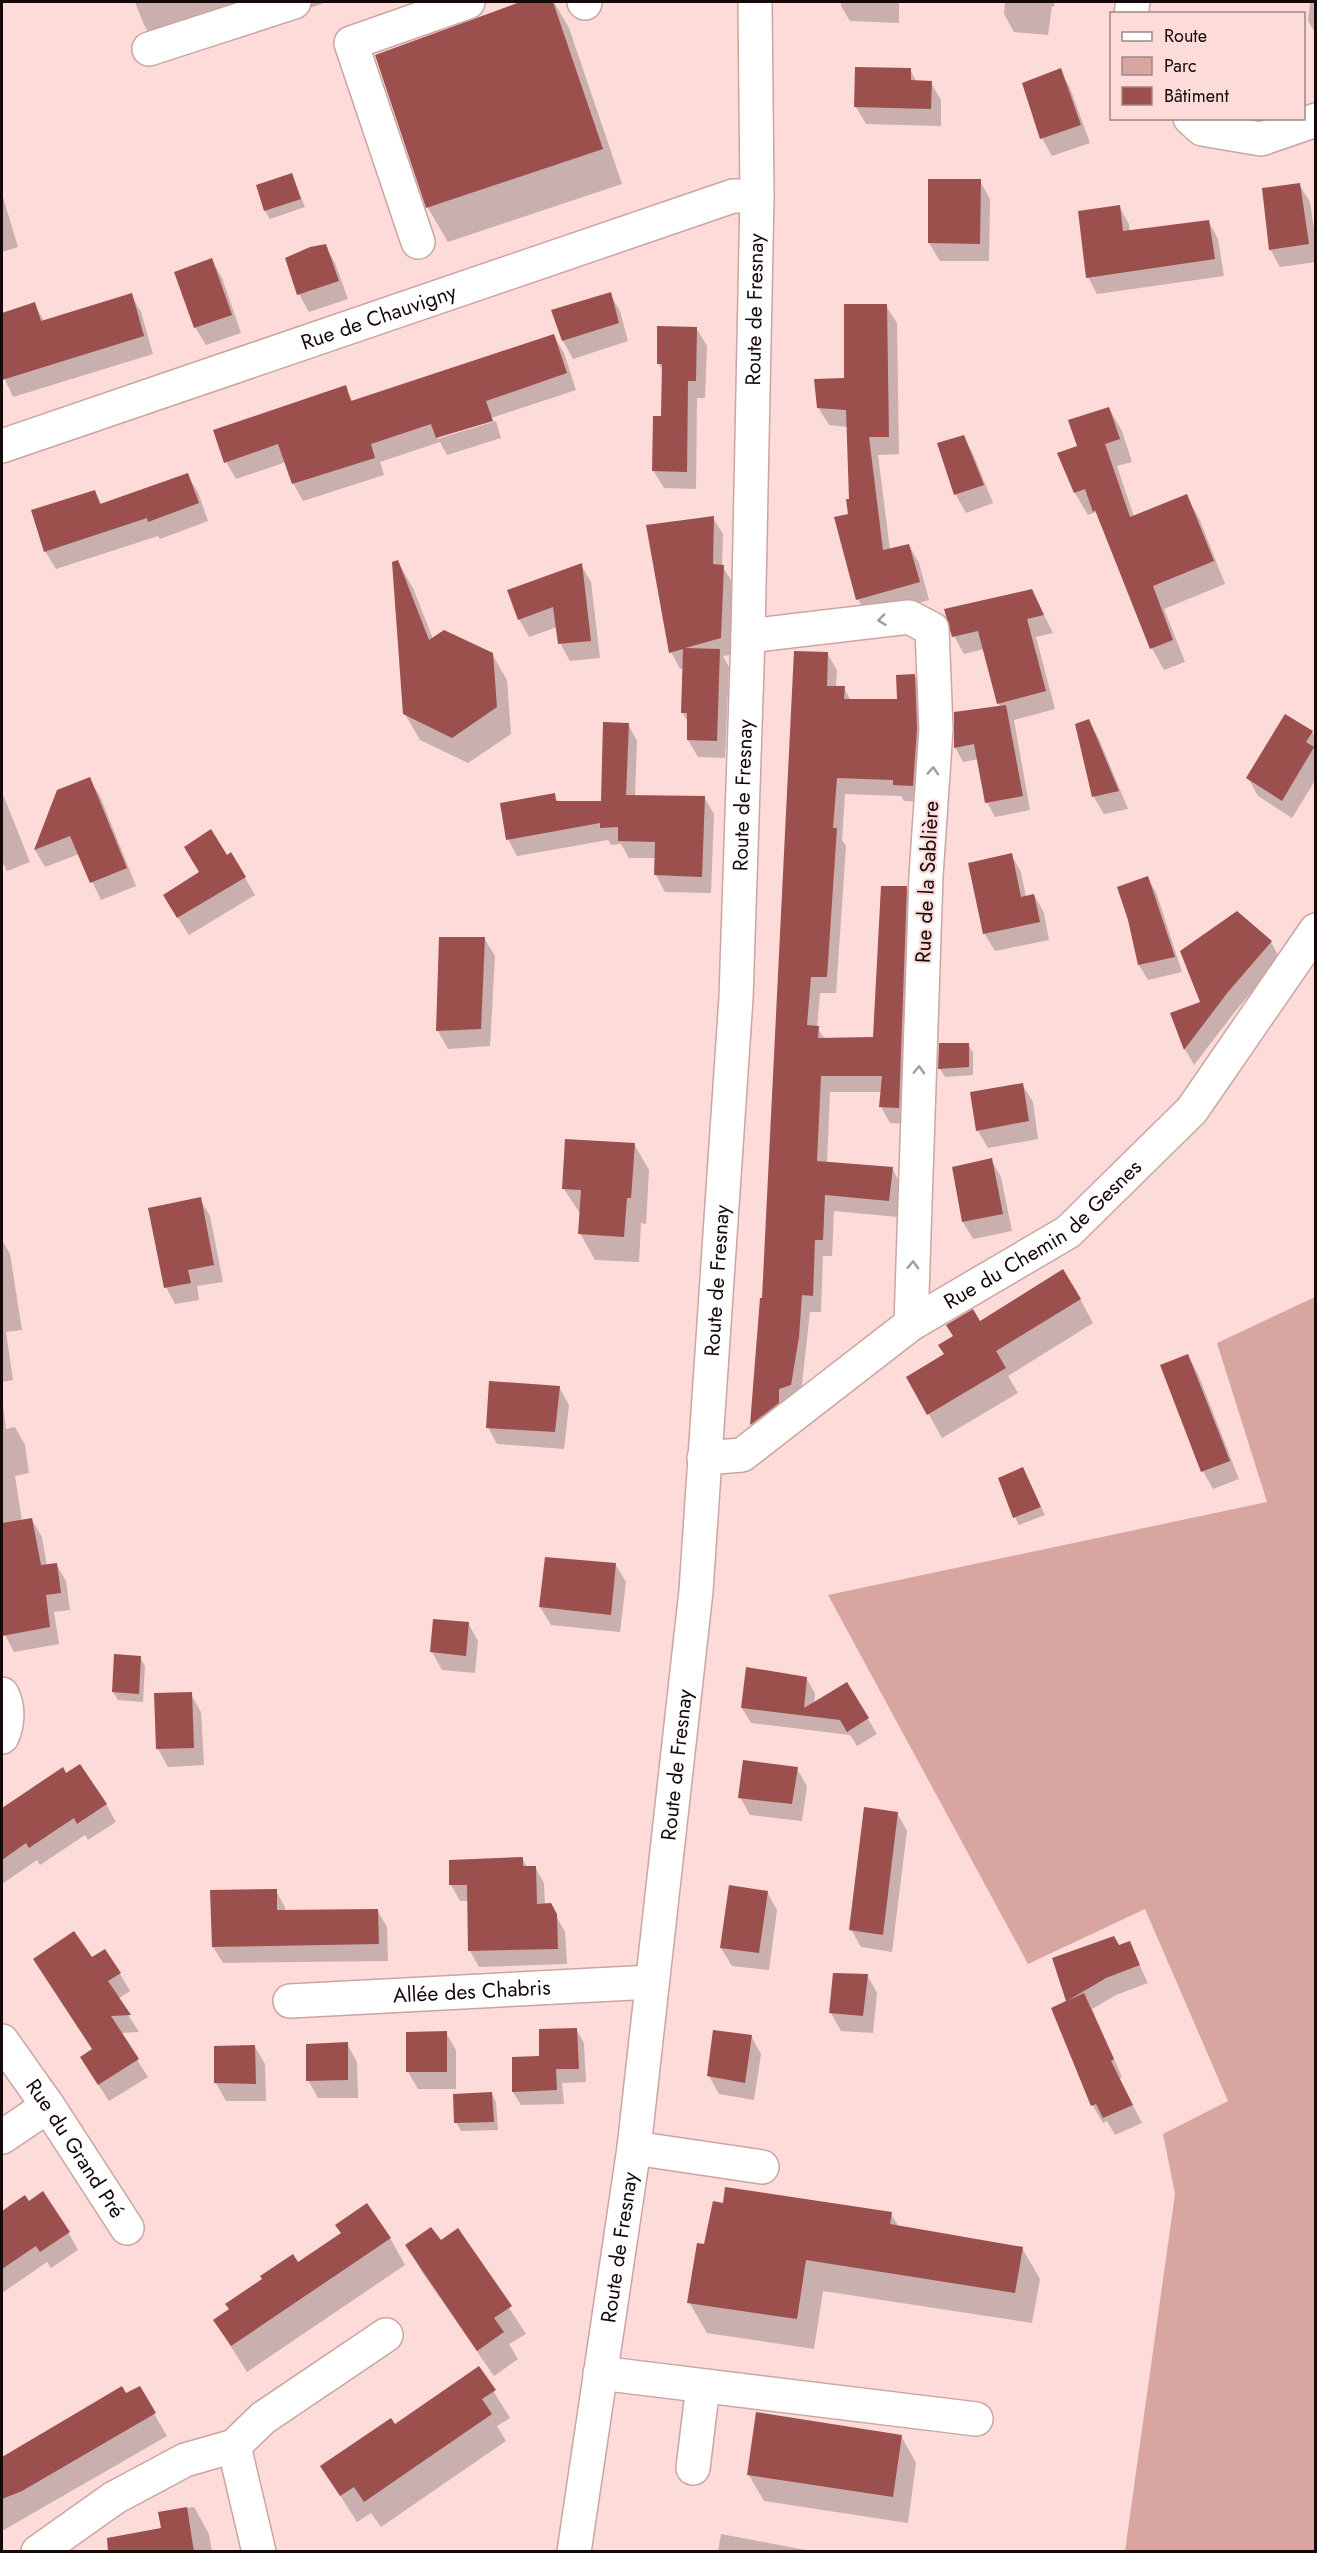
<svg xmlns="http://www.w3.org/2000/svg" width="1317" height="2553" font-family="Jost,sans-serif">
  <style>
    .green { fill: #d9a5a1 }
    .shadow { fill: #0003 }
    .building { fill: #9c504e }
    .lines { fill: none; stroke-linecap: round; stroke-linejoin: round }
    .minor-casing { stroke: #cba5a2; stroke-width: 36 }
    .minor { stroke: #fff; stroke-width: 33 }
    .oneway { stroke: #a29d9d }
    .labels { text-anchor: middle; stroke-width: 4.5; stroke-linejoin: round; paint-order: stroke }
    .street-label { font-size: 21px; fill: #160909; stroke: #fcdbd9 }
  </style>
  <rect width="100%" height="100%" fill="#fcdbd9"/>
  <!-- green -->
  <path class="green" d="M 1315,1297 L 1315,2551 L 1125,2551 L 1175,2194 L 1163,2134 L 1228,2101 L 1145,1909 L 1028,1964 L 828,1595 L 1267,1502 L 1217,1343 Z"/>
  <!-- shadow -->
  <path class="shadow" d="M 135,2 L 327,2 L 164,59 L 144,25 Z
    M 525,2 L 554,2 L 569,28 L 622,184 L 448,242 L 428,208 L 377,56 Z
    M 841,2 L 899,2 L 899,23 L 850,21 L 841,6 Z
    M 1005,2 L 1055,2 L 1054,7 L 1052,6 L 1048,35 L 1014,32 L 1004,14 Z
    M 1310,2 L 1316,2 L 1316,34 L 1308,21 Z
    M 910,70 L 917,82 L 931,83 L 941,100 L 941,126 L 866,124 L 856,107 Z
    M 1060,70 L 1070,88 L 1090,143 L 1052,156 L 1042,138 Z
    M 292,175 L 305,207 L 270,219 L 265,211 Z
    M 980,181 L 990,199 L 989,261 L 940,261 L 929,243 Z
    M 1299,184 L 1310,202 L 1316,243 L 1316,262 L 1280,267 L 1270,249 Z
    M 2,194 L 18,247 L 2,252 Z
    M 1119,206 L 1129,224 L 1130,232 L 1209,222 L 1218,239 L 1224,276 L 1097,294 L 1088,277 Z
    M 325,245 L 335,263 L 348,299 L 309,312 L 299,294 L 287,259 Z
    M 212,260 L 222,278 L 241,333 L 206,345 L 195,327 Z
    M 131,294 L 141,312 L 153,354 L 13,397 L 2,373 L 2,314 L 34,304 L 44,321 Z
    M 610,294 L 620,311 L 628,341 L 573,359 L 563,341 L 553,311 Z
    M 886,306 L 897,323 L 899,454 L 878,455 L 890,550 L 909,545 L 919,563 L 929,600 L 868,617 L 858,599 L 849,515 L 851,500 L 848,427 L 829,425 L 818,407 L 845,379 Z
    M 696,328 L 707,346 L 705,398 L 697,398 L 696,489 L 664,488 L 653,470 L 662,417 L 663,372 L 659,364 Z
    M 554,336 L 564,353 L 576,390 L 437,436 L 437,439 L 496,421 L 501,438 L 447,455 L 440,442 L 380,462 L 384,475 L 303,501 L 293,483 L 286,462 L 236,479 L 226,462 L 345,387 L 353,402 Z
    M 1109,408 L 1122,431 L 1132,462 L 1117,466 L 1134,517 L 1186,495 L 1199,518 L 1225,584 L 1164,609 L 1185,662 L 1164,670 L 1152,648 L 1096,512 L 1088,515 L 1075,493 L 1059,453 L 1079,446 Z
    M 963,436 L 973,454 L 993,503 L 966,513 L 956,495 L 939,444 Z
    M 187,475 L 198,492 L 208,521 L 160,539 L 158,536 L 56,569 L 45,551 L 95,492 L 102,505 Z
    M 713,518 L 723,534 L 722,566 L 733,583 L 730,655 L 723,656 L 729,667 L 725,758 L 698,757 L 688,740 L 689,724 L 682,712 L 684,668 L 680,669 L 671,652 Z
    M 398,562 L 413,588 L 433,639 L 492,654 L 507,680 L 511,734 L 468,763 L 420,740 L 405,714 Z
    M 581,565 L 591,582 L 600,658 L 570,661 L 560,643 L 557,627 L 529,637 L 519,619 Z
    M 1032,591 L 1053,633 L 1036,637 L 1055,709 L 1014,720 L 1030,810 L 995,817 L 987,802 L 979,759 L 963,762 L 955,747 L 1000,707 L 984,649 L 964,654 L 954,636 Z
    M 827,653 L 837,670 L 836,687 L 844,688 L 851,701 L 899,701 L 914,675 L 924,692 L 922,802 L 904,801 L 901,796 L 845,794 L 842,840 L 846,846 L 836,993 L 820,993 L 817,1028 L 825,1039 L 875,1038 L 906,888 L 916,904 L 908,1124 L 890,1123 L 881,1107 L 882,1092 L 830,1092 L 827,1164 L 892,1168 L 901,1185 L 898,1217 L 834,1211 L 832,1256 L 823,1256 L 821,1312 L 810,1312 L 800,1402 L 761,1440 L 752,1425 L 761,1299 L 763,1299 Z
    M 1285,716 L 1312,732 L 1316,738 L 1316,779 L 1292,818 L 1258,796 L 1248,778 Z
    M 1089,721 L 1099,739 L 1128,809 L 1104,814 L 1094,797 Z
    M 628,724 L 637,741 L 635,797 L 704,797 L 714,814 L 711,893 L 665,892 L 656,875 L 656,858 L 629,858 L 621,844 L 611,845 L 608,840 L 517,856 L 508,839 L 554,795 L 559,803 L 602,803 Z
    M 89,779 L 100,796 L 136,886 L 101,900 L 79,854 L 45,867 L 35,850 L 58,791 Z
    M 2,792 L 30,862 L 7,871 L 2,861 Z
    M 231,854 L 255,895 L 189,935 L 175,913 Z
    M 1011,854 L 1021,872 L 1026,897 L 1034,895 L 1044,913 L 1049,940 L 995,951 L 984,933 Z
    M 1147,878 L 1156,892 L 1182,972 L 1148,980 L 1139,965 L 1130,919 Z
    M 1237,912 L 1271,942 L 1280,959 L 1237,1009 L 1194,1065 L 1185,1049 L 1172,1014 L 1202,1003 Z
    M 484,938 L 495,956 L 490,1046 L 448,1049 L 438,1031 L 441,939 Z
    M 968,1044 L 973,1053 L 973,1075 L 945,1077 L 940,1069 Z
    M 1022,1084 L 1033,1102 L 1038,1139 L 988,1148 L 978,1131 Z
    M 634,1144 L 649,1170 L 646,1224 L 641,1223 L 639,1262 L 595,1260 L 580,1233 L 581,1215 L 564,1189 Z
    M 991,1160 L 1001,1177 L 1012,1231 L 973,1239 L 963,1222 L 953,1168 Z
    M 200,1199 L 210,1216 L 223,1282 L 197,1286 L 199,1300 L 175,1304 L 166,1287 Z
    M 2,1240 L 10,1254 L 22,1330 L 6,1332 L 13,1380 L 2,1382 Z
    M 1080,1299 L 1093,1323 L 1008,1376 L 1018,1393 L 942,1438 L 908,1377 L 946,1355 L 979,1323 Z
    M 1188,1356 L 1198,1374 L 1239,1479 L 1213,1489 L 1203,1471 Z
    M 559,1387 L 569,1405 L 564,1449 L 497,1444 L 488,1427 Z
    M 2,1397 L 6,1429 L 15,1427 L 25,1445 L 29,1473 L 15,1476 L 22,1521 L 32,1520 L 42,1537 L 47,1566 L 56,1564 L 66,1581 L 70,1610 L 54,1612 L 59,1644 L 14,1652 L 5,1635 L 2,1617 Z
    M 1027,1478 L 1045,1515 L 1019,1525 L 1015,1517 Z
    M 615,1564 L 626,1582 L 620,1632 L 551,1625 L 540,1607 Z
    M 468,1623 L 478,1641 L 475,1673 L 442,1670 L 432,1652 Z
    M 140,1658 L 145,1666 L 143,1702 L 118,1700 L 113,1692 Z
    M 806,1678 L 815,1693 L 814,1704 L 847,1684 L 877,1734 L 857,1746 L 850,1735 L 751,1723 L 742,1708 Z
    M 191,1694 L 201,1712 L 204,1765 L 168,1767 L 158,1749 Z
    M 797,1769 L 807,1786 L 802,1821 L 750,1815 L 740,1797 Z
    M 62,1770 L 66,1775 L 106,1804 L 116,1822 L 88,1840 L 85,1835 L 40,1865 L 37,1860 L 2,1884 L 2,1810 Z
    M 897,1813 L 907,1831 L 892,1952 L 861,1947 L 851,1929 Z
    M 522,1858 L 527,1867 L 535,1867 L 544,1883 L 545,1905 L 550,1905 L 565,1932 L 567,1964 L 479,1967 L 470,1951 L 469,1901 L 460,1901 L 451,1885 Z
    M 276,1891 L 285,1907 L 285,1912 L 377,1910 L 387,1927 L 388,1961 L 223,1963 L 213,1947 Z
    M 767,1892 L 777,1910 L 769,1970 L 732,1966 L 721,1948 Z
    M 1129,1943 L 1148,1983 L 1116,1995 L 1092,2009 L 1122,2077 L 1119,2079 L 1142,2123 L 1115,2135 L 1107,2121 L 1103,2123 L 1093,2106 L 1053,2009 L 1068,2002 L 1054,1959 Z
    M 91,1959 L 120,1974 L 130,1991 L 118,1999 L 139,2032 L 120,2033 L 148,2077 L 109,2101 L 92,2075 L 94,2051 Z
    M 867,1975 L 877,1993 L 873,2033 L 841,2031 L 831,2013 Z
    M 576,2029 L 584,2043 L 586,2082 L 562,2083 L 564,2104 L 521,2105 L 513,2092 L 541,2058 Z
    M 446,2033 L 456,2050 L 456,2089 L 418,2089 L 408,2072 Z
    M 751,2036 L 761,2054 L 754,2100 L 719,2094 L 709,2076 Z
    M 347,2044 L 357,2062 L 358,2098 L 318,2098 L 308,2080 Z
    M 255,2047 L 265,2064 L 266,2101 L 226,2101 L 216,2083 Z
    M 492,2094 L 496,2102 L 498,2130 L 461,2131 L 456,2122 Z
    M 25,2197 L 28,2203 L 68,2232 L 78,2250 L 51,2268 L 47,2262 L 2,2293 L 2,2213 Z
    M 891,2214 L 899,2227 L 1022,2248 L 1040,2279 L 1032,2323 L 823,2291 L 814,2349 L 707,2333 L 689,2302 Z
    M 458,2230 L 526,2334 L 509,2344 L 518,2359 L 494,2376 L 422,2272 L 407,2246 L 441,2242 Z
    M 390,2238 L 405,2265 L 247,2372 L 215,2321 L 297,2264 Z
    M 479,2368 L 510,2418 L 497,2426 L 506,2441 L 381,2527 L 371,2513 L 357,2522 L 322,2467 L 394,2426 Z
    M 121,2388 L 126,2396 L 139,2388 L 167,2436 L 2,2531 L 2,2459 Z
    M 901,2436 L 916,2463 L 908,2523 L 764,2501 L 749,2475 Z
    M 194,2507 L 209,2534 L 212,2552 L 149,2552 L 163,2529 L 160,2513 Z
    M 721,2534 L 816,2552 L 718,2552 Z"/>
  <!-- building -->
  <path class="building" d="M 520,2 L 553,2 L 603,149 L 426,208 L 375,55 Z
    M 855,67 L 911,68 L 911,80 L 932,81 L 931,109 L 854,107 Z
    M 1061,68 L 1081,125 L 1040,139 L 1022,83 Z
    M 292,173 L 301,199 L 264,211 L 256,185 Z
    M 928,179 L 981,179 L 980,244 L 928,243 Z
    M 1300,183 L 1309,244 L 1269,250 L 1262,188 Z
    M 1120,205 L 1123,231 L 1209,220 L 1215,259 L 1086,278 L 1078,211 Z
    M 326,244 L 339,281 L 297,295 L 285,258 L 310,247 Z
    M 212,258 L 232,315 L 194,328 L 174,272 Z
    M 611,292 L 619,323 L 562,341 L 551,310 Z
    M 132,293 L 144,336 L 2,380 L 2,313 L 35,302 L 41,321 Z
    M 844,304 L 887,304 L 889,437 L 869,437 L 883,550 L 909,544 L 920,582 L 856,600 L 834,517 L 848,514 L 846,499 L 849,499 L 846,410 L 817,408 L 814,379 L 844,378 Z
    M 657,326 L 697,327 L 696,381 L 688,381 L 687,472 L 652,471 L 653,416 L 661,416 L 662,364 L 657,364 Z
    M 554,334 L 567,373 L 486,401 L 493,421 L 436,438 L 431,424 L 371,444 L 375,458 L 292,484 L 278,444 L 224,463 L 213,430 L 346,385 L 351,401 Z
    M 1109,407 L 1120,439 L 1105,444 L 1130,517 L 1187,494 L 1214,561 L 1153,586 L 1173,640 L 1150,649 L 1095,510 L 1093,512 L 1085,489 L 1074,493 L 1057,453 L 1077,446 L 1068,420 Z
    M 964,435 L 984,485 L 954,495 L 937,443 Z
    M 188,473 L 199,503 L 148,522 L 147,518 L 44,552 L 31,510 L 95,490 L 100,504 Z
    M 714,516 L 713,564 L 724,565 L 721,638 L 685,648 L 720,649 L 717,741 L 687,740 L 687,713 L 681,713 L 683,649 L 669,653 L 646,525 Z
    M 398,560 L 429,640 L 444,630 L 493,653 L 497,707 L 452,738 L 403,714 L 392,562 Z
    M 582,563 L 591,641 L 558,644 L 553,607 L 518,620 L 507,590 Z
    M 1032,589 L 1044,615 L 1027,619 L 1046,691 L 997,704 L 978,631 L 952,637 L 944,609 Z
    M 794,651 L 828,652 L 827,686 L 845,686 L 844,699 L 897,699 L 896,675 L 915,674 L 917,729 L 913,786 L 893,785 L 893,780 L 837,778 L 833,828 L 837,828 L 827,977 L 811,977 L 807,1025 L 819,1026 L 818,1038 L 873,1037 L 881,886 L 907,886 L 899,1108 L 879,1107 L 882,1076 L 821,1076 L 817,1161 L 893,1167 L 889,1201 L 825,1195 L 823,1240 L 815,1240 L 813,1296 L 802,1295 L 799,1337 L 791,1385 L 779,1389 L 779,1403 L 750,1425 L 760,1298 L 762,1298 Z
    M 1006,705 L 1023,796 L 985,803 L 974,744 L 954,748 L 954,712 Z
    M 1285,714 L 1313,731 L 1306,742 L 1314,747 L 1282,801 L 1246,778 Z
    M 1089,719 L 1119,791 L 1092,797 L 1075,724 Z
    M 603,722 L 629,723 L 626,795 L 705,796 L 702,877 L 654,875 L 655,842 L 618,841 L 618,827 L 600,828 L 600,823 L 506,840 L 500,803 L 555,793 L 556,801 L 601,801 Z
    M 90,777 L 127,868 L 90,883 L 70,836 L 34,850 L 57,790 Z
    M 211,829 L 227,855 L 231,852 L 246,877 L 177,918 L 163,895 L 199,872 L 184,847 Z
    M 1012,853 L 1021,897 L 1034,894 L 1040,922 L 983,934 L 968,863 Z
    M 1148,876 L 1175,957 L 1138,965 L 1128,920 L 1117,887 Z
    M 1237,911 L 1272,941 L 1228,992 L 1184,1050 L 1170,1013 L 1200,1002 L 1180,951 Z
    M 439,937 L 485,937 L 481,1029 L 436,1031 Z
    M 939,1043 L 969,1043 L 969,1067 L 938,1069 Z
    M 1023,1083 L 1029,1121 L 976,1131 L 970,1092 Z
    M 565,1139 L 635,1143 L 631,1198 L 627,1198 L 624,1237 L 578,1234 L 581,1190 L 562,1189 Z
    M 992,1158 L 1003,1214 L 962,1222 L 952,1167 Z
    M 201,1197 L 214,1265 L 188,1270 L 191,1283 L 164,1288 L 148,1208 Z
    M 1063,1269 L 1081,1299 L 996,1351 L 1006,1368 L 927,1415 L 906,1377 L 944,1354 L 938,1345 L 953,1336 L 946,1325 L 973,1309 L 980,1321 Z
    M 1188,1354 L 1230,1461 L 1201,1472 L 1160,1365 Z
    M 489,1381 L 560,1386 L 555,1432 L 486,1428 Z
    M 1023,1467 L 1041,1507 L 1013,1518 L 998,1478 Z
    M 32,1518 L 41,1565 L 57,1563 L 61,1593 L 46,1595 L 50,1627 L 2,1636 L 2,1523 Z
    M 545,1557 L 616,1563 L 611,1615 L 539,1607 Z
    M 433,1619 L 469,1622 L 466,1656 L 430,1652 Z
    M 114,1654 L 141,1656 L 139,1694 L 112,1692 Z
    M 746,1667 L 807,1677 L 804,1708 L 847,1682 L 869,1718 L 847,1732 L 840,1720 L 741,1708 Z
    M 192,1692 L 194,1748 L 156,1749 L 154,1693 Z
    M 743,1760 L 798,1767 L 792,1804 L 738,1798 Z
    M 80,1764 L 107,1804 L 77,1824 L 74,1818 L 29,1848 L 26,1843 L 2,1860 L 2,1808 L 63,1767 L 66,1773 Z
    M 864,1807 L 898,1812 L 883,1935 L 849,1930 Z
    M 523,1857 L 523,1866 L 536,1866 L 537,1904 L 551,1903 L 557,1914 L 558,1949 L 468,1951 L 467,1885 L 449,1885 L 449,1860 Z
    M 729,1885 L 768,1891 L 759,1953 L 720,1948 Z
    M 277,1889 L 277,1910 L 378,1909 L 379,1944 L 212,1947 L 210,1890 Z
    M 74,1931 L 92,1957 L 105,1949 L 121,1973 L 108,1981 L 131,2015 L 111,2016 L 139,2059 L 98,2085 L 80,2057 L 92,2049 L 33,1959 Z
    M 1114,1936 L 1119,1945 L 1130,1941 L 1140,1965 L 1106,1978 L 1067,2001 L 1084,1993 L 1114,2059 L 1111,2061 L 1133,2105 L 1103,2118 L 1096,2104 L 1091,2106 L 1051,2008 L 1066,2001 L 1052,1958 Z
    M 833,1973 L 868,1974 L 863,2016 L 829,2013 Z
    M 577,2028 L 579,2069 L 556,2069 L 557,2090 L 512,2092 L 512,2057 L 539,2056 L 539,2029 Z
    M 713,2030 L 752,2035 L 745,2083 L 707,2076 Z
    M 447,2031 L 447,2072 L 406,2072 L 406,2032 Z
    M 348,2042 L 348,2080 L 306,2081 L 306,2044 Z
    M 255,2045 L 256,2084 L 214,2083 L 214,2046 Z
    M 492,2092 L 494,2122 L 454,2123 L 453,2094 Z
    M 725,2187 L 892,2212 L 890,2224 L 1023,2247 L 1015,2293 L 806,2260 L 797,2319 L 687,2303 L 697,2243 L 704,2244 L 713,2201 L 723,2203 Z
    M 43,2191 L 70,2232 L 40,2252 L 36,2246 L 2,2269 L 2,2211 L 25,2195 L 29,2201 Z
    M 367,2203 L 391,2238 L 231,2346 L 213,2320 L 229,2309 L 225,2304 L 262,2279 L 260,2276 L 293,2254 L 298,2262 L 341,2233 L 335,2225 Z
    M 431,2227 L 441,2240 L 458,2228 L 512,2306 L 494,2318 L 504,2332 L 477,2351 L 405,2245 Z
    M 479,2366 L 496,2390 L 482,2399 L 492,2414 L 364,2502 L 354,2487 L 340,2496 L 320,2466 L 391,2418 L 395,2424 Z
    M 122,2386 L 126,2393 L 140,2386 L 156,2413 L 22,2491 L 2,2499 L 2,2457 Z
    M 756,2412 L 902,2435 L 893,2497 L 747,2475 Z
    M 187,2507 L 194,2552 L 108,2552 L 107,2538 L 161,2528 L 158,2512 Z"/>
  <g class="lines">
    <!-- minor casing -->
    <g class="minor-casing">
      <g id="minor">
        <path d="M 584,2 L 585,3"/>
        <path d="M 1131,14 L 1133,2"/>
        <path d="M 149,49 L 294,2"/>
        <path d="M 1190,118 L 1202,129 L 1261,139 L 1316,120"/>
        <path d="M 418,242 L 351,43 L 468,2"/>
        <path id="s1" d="M 2,446 L 733,196 L 757,196"/>
        <path d="M 748,636 L 909,617 L 932,629 L 936,729 L 926,876 L 911,1324"/>
        <path id="s2" d="M 704,1458 L 742,1455 L 911,1324 L 1068,1232 L 1192,1110 L 1316,930"/>
        <path d="M 2,1694 C 9,1707 8,1724 2,1737"/>
        <path id="s3" d="M 290,2001 L 652,1982"/>
        <path id="s4" d="M 2,2041 L 48,2106 L 127,2228"/>
        <path d="M 2,2137 L 48,2106"/>
        <path d="M 634,2148 L 762,2167"/>
        <path d="M 600,2373 L 976,2419"/>
        <path d="M 234,2446 L 263,2418 L 386,2335"/>
        <path d="M 693,2468 L 703,2386"/>
        <path d="M 38,2552 L 114,2498 L 185,2460 L 234,2446 L 259,2552"/>
        <path id="s5" d="M 574,2552 L 634,2148 L 696,1591 L 736,998 L 748,636 L 757,196 L 755,2"/>
      </g>
    </g>
    <!-- minor -->
    <use href="#minor" class="minor"/>
  </g>
  <!-- one-way arrows -->
  <defs><path id="oneway-chevron" d="M-2-3.5L2.5 0L-2 3.5" fill="none" stroke-width="1.6" stroke-linecap="round" stroke-linejoin="round" transform="scale(1.5)"/></defs>
  <g class="oneway">
    <use href="#oneway-chevron" transform="translate(882 620) rotate(173)"/>
    <use href="#oneway-chevron" transform="translate(933 771) rotate(-86)"/>
    <use href="#oneway-chevron" transform="translate(919 1070) rotate(-88)"/>
    <use href="#oneway-chevron" transform="translate(913 1265) rotate(-88)"/>
  </g>
  <g class="labels">
    <!-- street labels -->
    <g class="street-label">
      <text dy="7" stroke="none"><textPath href="#s5" startOffset="2252">Route de Fresnay</textPath></text>
      <text dy="7" stroke="none"><textPath href="#s1" startOffset="398">Rue de Chauvigny</textPath></text>
      <text dy="7" stroke="none"><textPath href="#s5" startOffset="1766">Route de Fresnay</textPath></text>
      <text transform="translate(927 882) rotate(-87)" y="7">Rue de la Sablière</text>
      <text dy="7" stroke="none"><textPath href="#s2" startOffset="412">Rue du Chemin de Gesnes</textPath></text>
      <text dy="7" stroke="none"><textPath href="#s5" startOffset="1280">Route de Fresnay</textPath></text>
      <text dy="7" stroke="none"><textPath href="#s5" startOffset="794">Route de Fresnay</textPath></text>
      <text dy="7" stroke="none"><textPath href="#s3" startOffset="182">Allée des Chabris</textPath></text>
      <text dy="7" stroke="none"><textPath href="#s4" startOffset="130">Rue du Grand Pré</textPath></text>
      <text dy="7" stroke="none"><textPath href="#s5" startOffset="308">Route de Fresnay</textPath></text>
    </g>
  </g>
  <!-- border -->
  <rect width="1317" height="2553" fill="none" stroke="#160909" stroke-width="6"/>
  <!-- legend -->
  <rect x="1110" y="12" width="195" height="108" fill="#fcdbd9" stroke="#a08786" stroke-width="1.5"/>
  <rect x="1122" y="32" width="30" height="9" fill="#ffffff" stroke="#a08786" stroke-width="1.5"/>
  <text x="1164" y="42" font-size="18" fill="#160909">Route</text>
  <rect x="1122" y="57" width="30" height="18" fill="#d9a5a1" stroke="#a08786" stroke-width="1.5"/>
  <text x="1164" y="72" font-size="18" fill="#160909">Parc</text>
  <rect x="1122" y="87" width="30" height="18" fill="#9c504e" stroke="#a08786" stroke-width="1.5"/>
  <text x="1164" y="102" font-size="18" fill="#160909">Bâtiment</text>
</svg>
